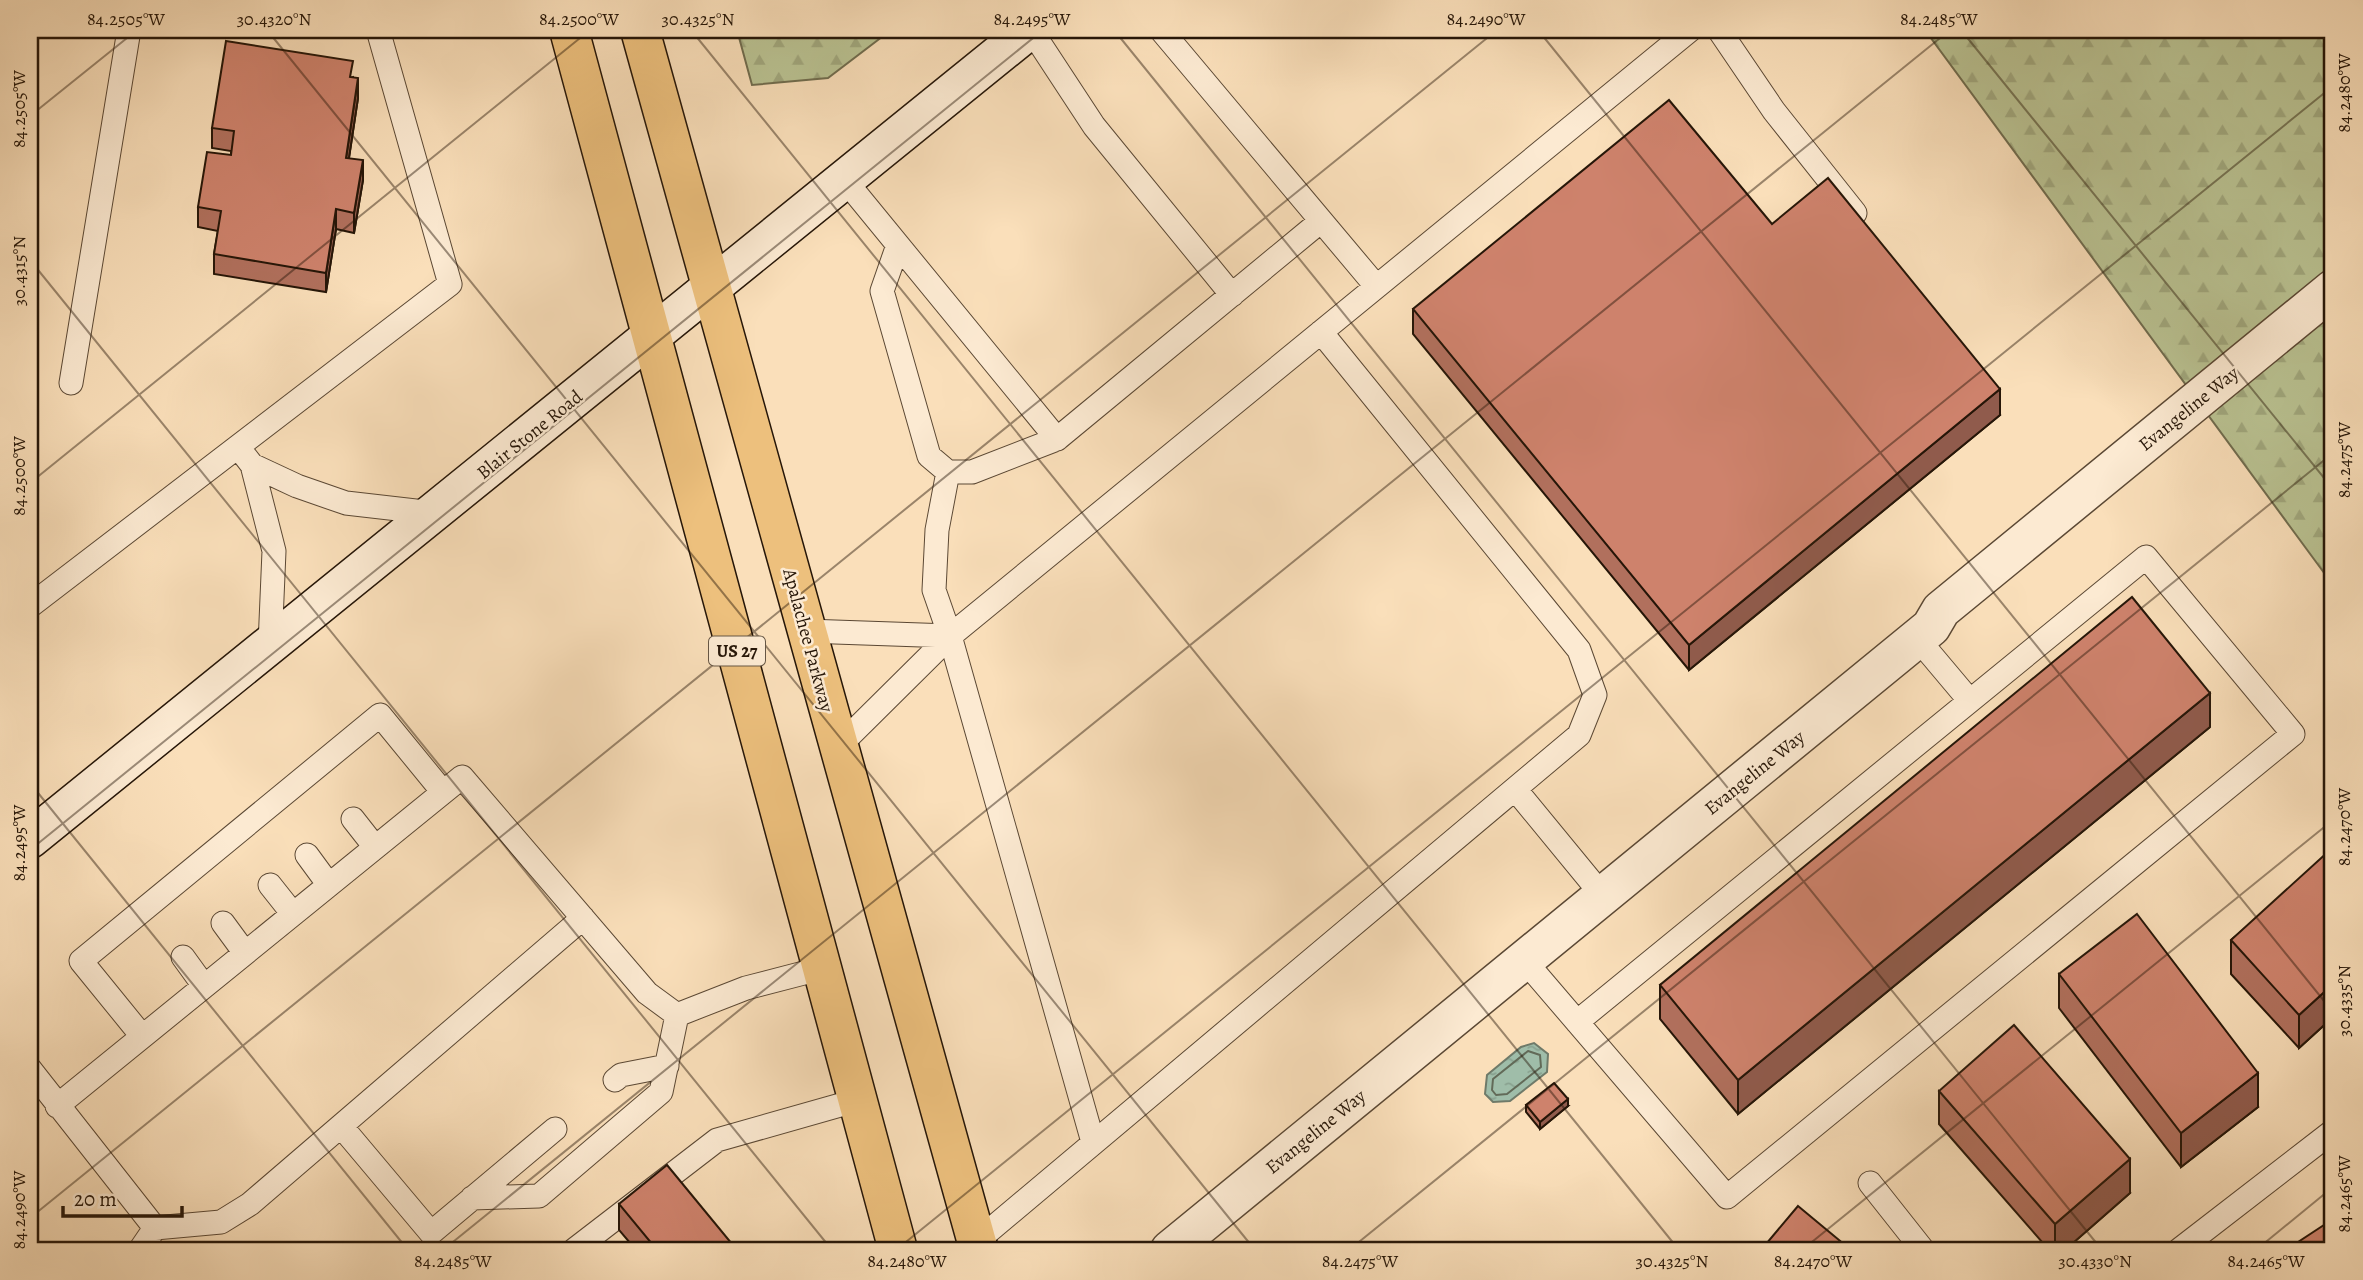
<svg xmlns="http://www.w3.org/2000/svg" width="2363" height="1280" font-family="Alegreya,serif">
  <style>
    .forest { fill: url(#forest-firs); stroke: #706c4e; stroke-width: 2 }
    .water { fill: url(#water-ripples); stroke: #6f7a69; stroke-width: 2 }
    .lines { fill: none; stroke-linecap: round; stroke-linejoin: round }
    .shore { stroke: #626a58; stroke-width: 2 }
    .service-casing { stroke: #5b4834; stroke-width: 25 }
    .minor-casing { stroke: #5b4834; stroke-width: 41 }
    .secondary-casing { stroke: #261608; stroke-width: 41 }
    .primary-casing { stroke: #261608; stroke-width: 41 }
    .service { stroke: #fcead2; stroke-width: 23 }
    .minor { stroke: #fcead2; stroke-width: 38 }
    .secondary { stroke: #fcead2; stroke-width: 38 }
    .primary { stroke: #edc07d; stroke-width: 38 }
    .wall { fill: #b1705d; stroke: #261608; stroke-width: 2 }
    .shaded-wall { fill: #905b4c; stroke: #261608; stroke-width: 2 }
    .building { fill: #ce826c; stroke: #261608; stroke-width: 2 }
    .ticks { fill: none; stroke: #261608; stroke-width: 2; stroke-opacity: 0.45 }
    .labels { text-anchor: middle; stroke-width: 5; stroke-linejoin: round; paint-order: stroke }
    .shield { fill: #fcead2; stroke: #665645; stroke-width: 2 }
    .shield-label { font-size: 18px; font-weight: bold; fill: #261608 }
    .street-label { font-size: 19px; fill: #261608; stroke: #fcead2 }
    .neatline { fill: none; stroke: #261608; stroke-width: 2.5 }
    .ticks-label { font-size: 18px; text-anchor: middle; fill: #261608 }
  </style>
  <defs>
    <pattern id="forest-firs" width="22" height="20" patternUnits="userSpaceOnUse" patternTransform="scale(1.75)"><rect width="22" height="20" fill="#bac393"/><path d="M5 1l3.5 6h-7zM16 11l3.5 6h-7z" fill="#a0a77d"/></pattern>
    <pattern id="water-ripples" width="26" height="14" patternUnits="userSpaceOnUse" patternTransform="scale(1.75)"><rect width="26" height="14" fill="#9fbda9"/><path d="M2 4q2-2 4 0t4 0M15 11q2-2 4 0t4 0" fill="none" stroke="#89a290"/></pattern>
  </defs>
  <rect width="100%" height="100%" fill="#fadfba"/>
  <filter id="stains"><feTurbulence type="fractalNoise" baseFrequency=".00286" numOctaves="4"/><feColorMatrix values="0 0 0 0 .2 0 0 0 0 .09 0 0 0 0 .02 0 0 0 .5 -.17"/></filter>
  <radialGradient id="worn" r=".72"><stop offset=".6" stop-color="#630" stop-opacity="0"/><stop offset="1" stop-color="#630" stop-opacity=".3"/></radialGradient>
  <!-- forest -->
  <path class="forest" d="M 737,30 L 891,30 L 828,78 L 752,85 Z
    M 1925,30 L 2333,30 L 2333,585 Z"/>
  <!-- water -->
  <path class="water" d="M 1534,1043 L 1548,1054 L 1547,1072 L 1510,1101 L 1493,1102 L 1485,1094 L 1487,1075 L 1521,1047 Z"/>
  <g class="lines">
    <!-- shore -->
    <path class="shore" d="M 1528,1051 L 1540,1055 L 1541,1067 L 1507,1094 L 1496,1095 L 1492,1090 L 1493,1079 Z"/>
    <!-- service casing -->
    <g class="service-casing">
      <path id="service" d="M 1031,30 L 1094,126 L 1232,295
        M 1161,30 L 1376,286
        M 1719,30 L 1774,111 L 1855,213
        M 844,179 L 1057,439
        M 898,245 L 882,291 L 929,456 L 948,472 L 972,472 L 1057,439 L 1321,221
        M 71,383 L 129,30
        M 238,447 L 252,465 L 274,551 L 270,645
        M 252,465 L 297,486 L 346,503 L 433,513
        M 948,472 L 937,530 L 934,590 L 950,636 L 1093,1142
        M 30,606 L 450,284 L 378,30
        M 806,631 L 950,636
        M 1917,638 L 1970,701
        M 838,747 L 950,636 L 1690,30
        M 1515,789 L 1603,896
        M 353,819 L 375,847
        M 307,855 L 329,885
        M 270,885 L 293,914
        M 223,923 L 245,953
        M 183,957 L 204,986
        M 1524,960 L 1727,1197 L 2293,734 L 2146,557 L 1577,1022
        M 677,1015 L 746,988 L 823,968
        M 142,1036 L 81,961 L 380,715 L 443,792
        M 30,1069 L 155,1228
        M 615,1080 L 621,1075 L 667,1066
        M 57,1106 L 462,777 L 647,993 L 677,1015
        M 341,1126 L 431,1233 L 555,1129
        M 1870,1183 L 1923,1250
        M 472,1198 L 539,1196 L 661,1092 L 677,1015
        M 155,1228 L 221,1222 L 250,1204 L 583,918
        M 977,1241 L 1579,735 L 1595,695 L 1579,650 L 1321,332
        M 140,1250 L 155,1228
        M 574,1250 L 717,1140 L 858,1100
        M 2179,1250 L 2333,1131"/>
    </g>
    <!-- minor casing -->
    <g class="minor-casing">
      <path id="minor" d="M 1170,1250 L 1931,627 L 1941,610 L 2333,289"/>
    </g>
    <!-- secondary casing -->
    <g class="secondary-casing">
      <path id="secondary" d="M 30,839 L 1029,30"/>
    </g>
    <!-- primary casing -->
    <g class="primary-casing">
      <path id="primary" d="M 569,30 L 898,1250
        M 640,30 L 979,1250"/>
    </g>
    <!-- service -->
    <use href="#service" class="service"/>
    <!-- minor -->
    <use href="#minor" class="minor"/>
    <!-- secondary -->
    <use href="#secondary" class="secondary"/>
    <!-- primary -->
    <use href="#primary" class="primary"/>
  </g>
  <!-- wall -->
  <path class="wall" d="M 353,77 L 358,98 L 349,158 L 363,180 L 354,233 L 336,229 L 326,292 L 214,274 L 214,254 L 218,231 L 198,227 L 198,207 L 231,155 L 231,151 L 212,148 L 212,128 Z
    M 1772,224 L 2000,415 L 1689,670 L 1413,334 L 1413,309 Z
    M 2210,727 L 1738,1114 L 1660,1019 L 1660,985 Z
    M 2333,854 L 2333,1017 L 2299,1048 L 2231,974 L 2231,940 Z
    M 2059,974 L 2258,1107 L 2181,1167 L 2059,1008 Z
    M 1939,1091 L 2130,1193 L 2065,1250 L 2049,1250 L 1939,1124 Z
    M 1526,1105 L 1568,1106 L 1540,1129 L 1526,1112 Z
    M 619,1204 L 737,1250 L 636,1250 L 619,1230 Z"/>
  <!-- shaded-wall -->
  <path class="shaded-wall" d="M 358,78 L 358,98 L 346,177 L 346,158 Z
    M 363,160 L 363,180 L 354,233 L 354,213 Z
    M 336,209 L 336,229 L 326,292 L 326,273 Z
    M 2000,389 L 2000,415 L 1689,670 L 1689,645 Z
    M 2210,693 L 2210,727 L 1738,1114 L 1738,1080 Z
    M 2333,984 L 2333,1017 L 2299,1048 L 2299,1015 Z
    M 2258,1073 L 2258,1107 L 2181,1167 L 2181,1133 Z
    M 1568,1099 L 1568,1106 L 1540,1129 L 1540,1122 Z
    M 2130,1159 L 2130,1193 L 2065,1250 L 2055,1250 L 2055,1224 Z"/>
  <!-- building -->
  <path class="building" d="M 226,41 L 353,61 L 350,77 L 358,78 L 346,158 L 363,160 L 354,213 L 336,209 L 326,273 L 214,254 L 221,211 L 198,207 L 207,152 L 231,155 L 234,131 L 212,128 Z
    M 1669,100 L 1772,224 L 1828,178 L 2000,389 L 1689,645 L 1413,309 Z
    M 2132,597 L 2210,693 L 1738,1080 L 1660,985 Z
    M 2330,850 L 2333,854 L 2333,984 L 2299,1015 L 2231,940 Z
    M 2137,914 L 2258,1073 L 2181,1133 L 2059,974 Z
    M 2014,1025 L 2130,1159 L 2055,1224 L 1939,1091 Z
    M 1554,1083 L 1568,1099 L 1540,1122 L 1526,1105 Z
    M 667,1165 L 737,1250 L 657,1250 L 619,1204 Z
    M 1798,1206 L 1851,1250 L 1761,1250 Z
    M 2333,1219 L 2333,1250 L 2286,1250 Z"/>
  <!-- ticks -->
  <path class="ticks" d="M 267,30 L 1255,1250M 691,30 L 1679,1250M 1114,30 L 2102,1250M 1538,30 L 2333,1012M 1961,30 L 2333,489M 30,116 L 137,30M 30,260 L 832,1250M 30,483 L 590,30M 30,783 L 408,1250M 30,850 L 1043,30M 30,1218 L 1497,30M 443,1250 L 1950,30M 896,1250 L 2333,86M 1349,1250 L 2333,453M 1802,1250 L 2333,820M 2256,1250 L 2333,1187"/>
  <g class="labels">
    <!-- shield labels -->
    <rect class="shield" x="709" y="636.5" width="56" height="29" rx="5"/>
    <g class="shield-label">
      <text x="737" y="657">US 27</text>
    </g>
    <!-- street labels -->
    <g class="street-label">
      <text transform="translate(2188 408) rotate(-39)" y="7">Evangeline Way</text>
      <text transform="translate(529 434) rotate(-39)" y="7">Blair Stone Road</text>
      <text transform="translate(809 640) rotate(75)" y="7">Apalachee Parkway</text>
      <text transform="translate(1754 772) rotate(-39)" y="7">Evangeline Way</text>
      <text transform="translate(1315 1131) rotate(-39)" y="7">Evangeline Way</text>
    </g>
  </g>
  <!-- margin -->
  <rect width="2363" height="1280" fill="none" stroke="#fadfba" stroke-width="77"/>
  <!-- scale -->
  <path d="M63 1206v10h119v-10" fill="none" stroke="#261608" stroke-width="3.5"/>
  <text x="74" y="1206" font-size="21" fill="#261608" stroke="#fcead2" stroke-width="5" paint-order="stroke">20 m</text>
  <rect x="38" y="38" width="2286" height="1204" class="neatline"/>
  <g class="ticks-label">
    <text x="126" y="25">84.2505°W</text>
    <text x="274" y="25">30.4320°N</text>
    <text x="579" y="25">84.2500°W</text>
    <text x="698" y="25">30.4325°N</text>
    <text x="1032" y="25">84.2495°W</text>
    <text x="1486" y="25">84.2490°W</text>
    <text x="1939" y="25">84.2485°W</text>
    <text transform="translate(2344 93) rotate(-90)" y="6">84.2480°W</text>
    <text transform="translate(19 109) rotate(-90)" y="6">84.2505°W</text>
    <text transform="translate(19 271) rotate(-90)" y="6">30.4315°N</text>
    <text transform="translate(2344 460) rotate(-90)" y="6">84.2475°W</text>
    <text transform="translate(19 476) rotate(-90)" y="6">84.2500°W</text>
    <text transform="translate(2344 827) rotate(-90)" y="6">84.2470°W</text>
    <text transform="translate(19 843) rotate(-90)" y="6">84.2495°W</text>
    <text transform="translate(2344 1001) rotate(-90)" y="6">30.4335°N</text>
    <text transform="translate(2344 1194) rotate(-90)" y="6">84.2465°W</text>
    <text transform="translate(19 1210) rotate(-90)" y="6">84.2490°W</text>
    <text x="453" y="1267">84.2485°W</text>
    <text x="907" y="1267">84.2480°W</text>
    <text x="1360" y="1267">84.2475°W</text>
    <text x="1672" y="1267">30.4325°N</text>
    <text x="1813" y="1267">84.2470°W</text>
    <text x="2095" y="1267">30.4330°N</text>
    <text x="2266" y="1267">84.2465°W</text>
  </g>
  <rect width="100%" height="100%" filter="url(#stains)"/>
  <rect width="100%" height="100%" fill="url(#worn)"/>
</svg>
